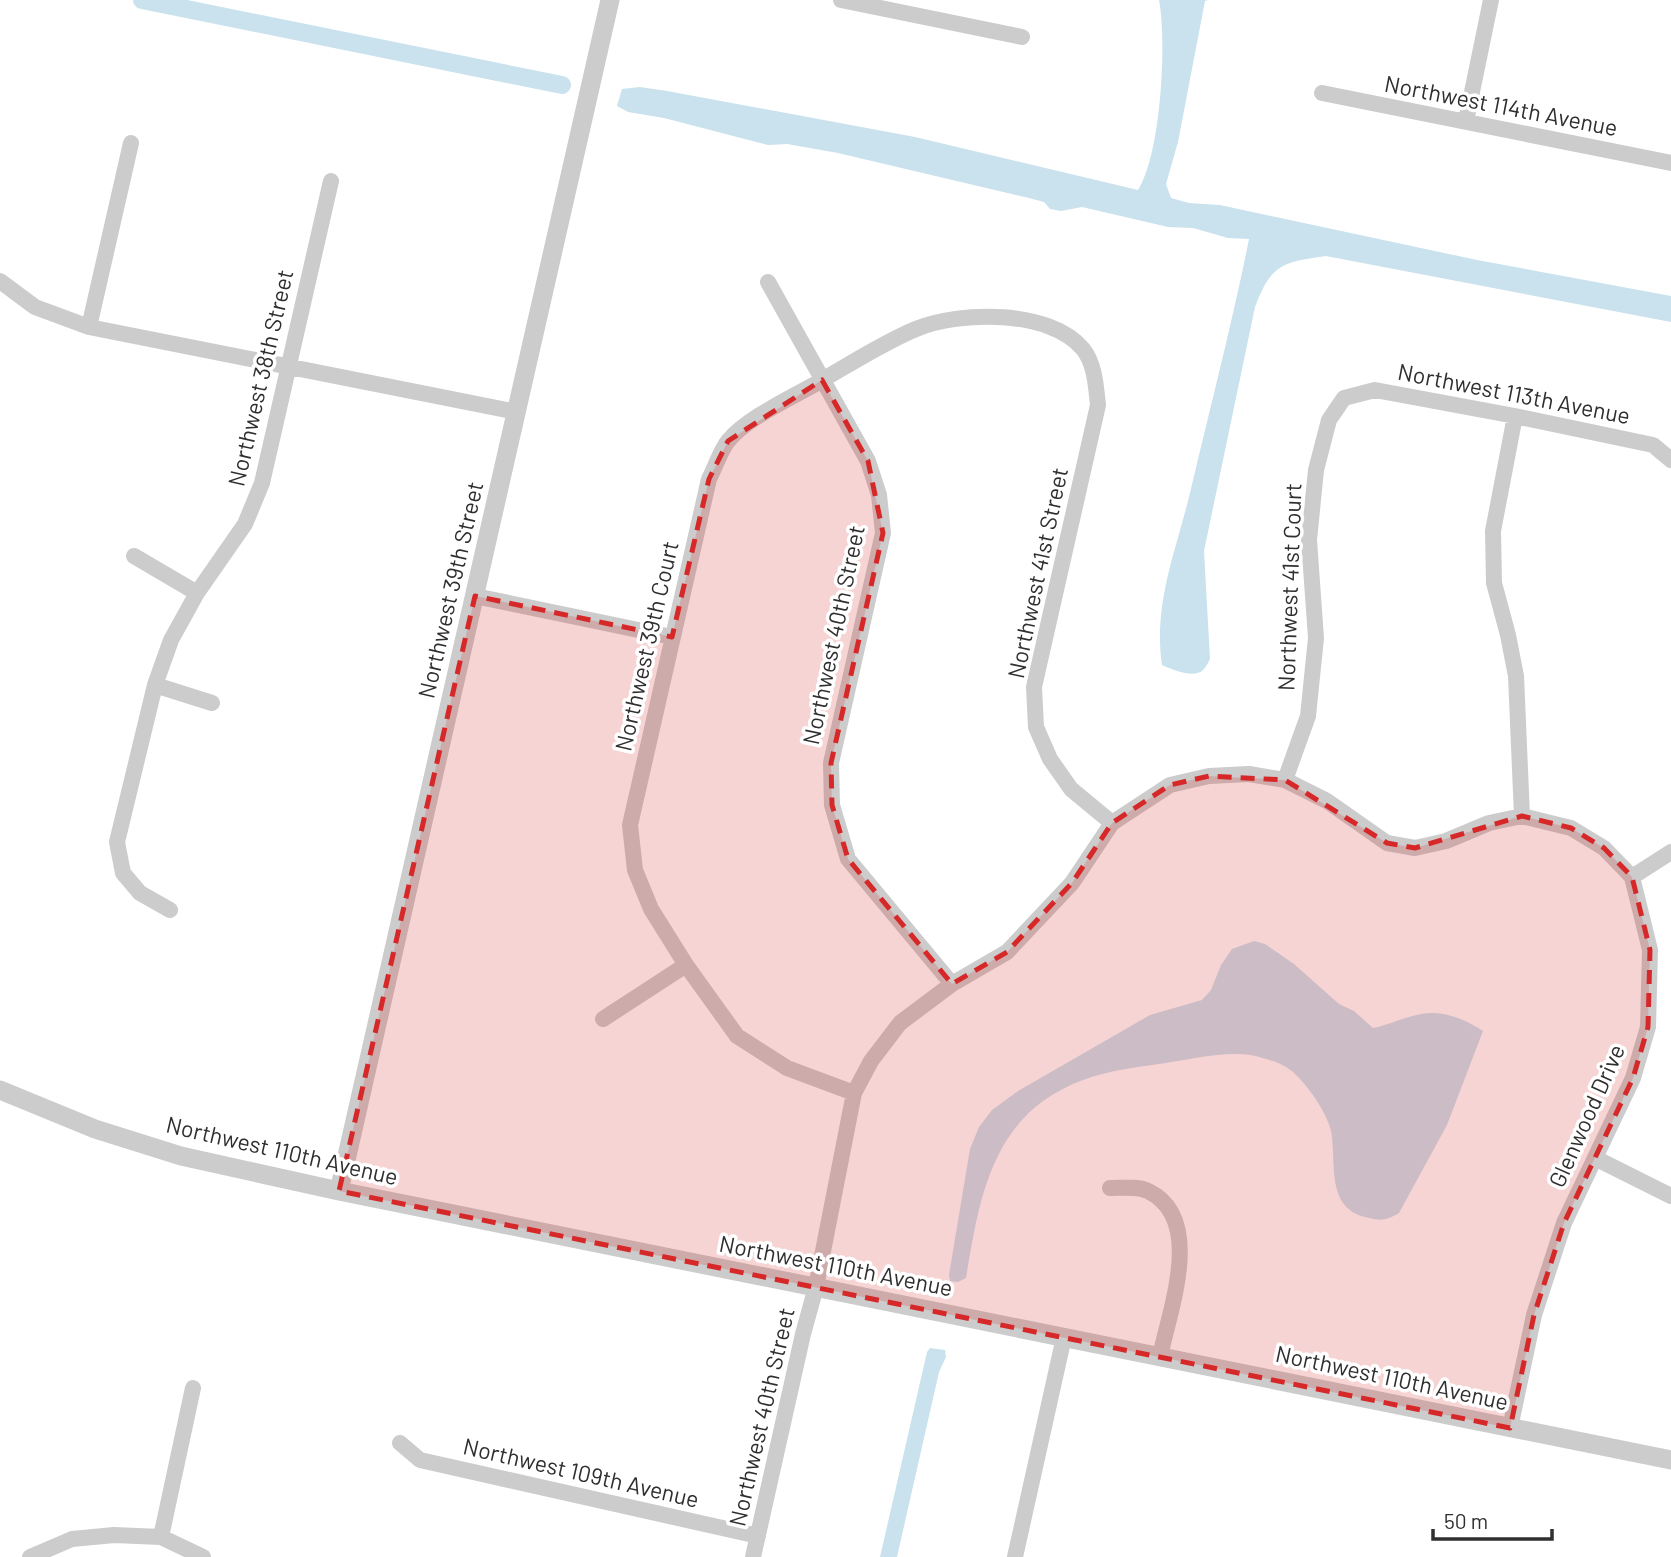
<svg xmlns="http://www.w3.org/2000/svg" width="1671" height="1557" font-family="Barlow,sans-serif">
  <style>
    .water { fill: #c9e2ed }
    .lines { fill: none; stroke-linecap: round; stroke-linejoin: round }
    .canal { stroke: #c9e2ed; stroke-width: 18 }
    .minor { stroke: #ccc; stroke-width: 16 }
    .tertiary { stroke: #ccc; stroke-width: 19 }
    .marked { fill: #d62828; fill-opacity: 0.2; stroke: #d62828; stroke-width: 5; stroke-dasharray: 14 9; stroke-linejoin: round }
    .labels { text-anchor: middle; stroke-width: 7; stroke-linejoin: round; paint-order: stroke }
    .street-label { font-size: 23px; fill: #2f2f2f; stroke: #fff }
  </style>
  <rect width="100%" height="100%" fill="#fff"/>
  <!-- water -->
  <path class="water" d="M 1159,0 L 1208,0 L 1205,1 L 1178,142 L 1166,184 L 1171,198 L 1189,203 L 1220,205 L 1477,260 L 1671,296 L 1671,322 L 1326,256 C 1283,262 1271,264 1255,307 L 1204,551 L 1210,659 C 1208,663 1206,667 1203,670 C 1194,679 1171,669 1162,665 C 1153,604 1176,551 1190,493 C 1210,408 1232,324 1249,239 L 1228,238 L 1193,228 L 1168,227 L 1082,207 L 1061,211 L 1050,209 L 1044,202 L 1029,198 L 838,153 L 787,144 L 768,145 L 664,118 L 628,112 L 617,106 L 622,89 L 640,87 L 667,91 L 915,137 L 1138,190 C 1161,154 1167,42 1159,0 Z
    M 1254,941 L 1265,944 L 1294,964 L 1339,1004 L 1354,1011 L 1373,1028 C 1389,1025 1404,1017 1421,1014 C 1443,1010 1465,1019 1483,1031 L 1447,1125 L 1399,1213 C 1385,1221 1381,1221 1365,1217 C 1325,1207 1337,1161 1331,1131 C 1327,1112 1303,1077 1286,1067 C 1280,1063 1273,1061 1266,1059 C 1237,1048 1197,1058 1166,1063 C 1138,1067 1110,1070 1083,1080 C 993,1113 980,1194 966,1278 L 958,1282 L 950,1281 L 949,1275 L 970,1149 L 979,1127 L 992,1110 L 1018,1091 L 1150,1015 L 1202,1000 L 1211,990 L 1221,965 L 1232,949 Z
    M 930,1348 L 945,1350 L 946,1357 L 939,1372 L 897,1557 L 880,1557 L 927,1352 Z"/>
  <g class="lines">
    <!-- canal -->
    <path class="canal" d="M 142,0 L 562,85"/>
    <!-- minor -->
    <path class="minor" d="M 841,0 L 1022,37
      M 1322,93 L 1671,163
      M 1466,121 L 1491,0
      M 0,281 L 35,307 L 89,327 L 517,412
      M 768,282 L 868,461 L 879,495 L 883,533 L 831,763 L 832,805 L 848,859 L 952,984
      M 89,327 L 131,143
      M 1515,416 L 1493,531 L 1494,583 L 1508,635 L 1516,676 L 1522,816
      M 134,556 L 197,593
      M 475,596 L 672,637
      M 155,685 L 212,703
      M 1285,780 L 1308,716 L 1316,638 L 1309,540 L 1316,470 L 1329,420 L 1344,398 L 1375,390 L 1515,416 L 1653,445 L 1671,460
      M 1632,877 L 1671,852
      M 170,910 L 140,893 L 123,873 L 117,842 L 155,685 L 171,640 L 197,593 L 245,524 L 262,483 L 331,181
      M 603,1019 L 686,965
      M 854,1093 L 787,1068 L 737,1036 L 686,965 L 651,909 L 635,870 L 630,825 L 709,479 C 715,468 720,451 728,441 C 747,418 791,398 817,383 C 849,365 882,343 916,329 C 959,311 1050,309 1083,349 C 1095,364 1096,387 1098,405 L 1034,687 L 1036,727 L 1050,759 L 1071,789 L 1112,823
      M 1595,1158 L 1671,1196
      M 1110,1188 C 1122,1188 1138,1186 1148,1191 C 1205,1218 1170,1309 1160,1356
      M 400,1443 L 420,1460 L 758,1536
      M 161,1537 L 193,1388
      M 30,1557 L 72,1539 L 114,1535 L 161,1537 L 203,1557
      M 753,1557 L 803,1334 L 816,1287 L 854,1093 L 871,1061 L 900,1023 L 952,984 L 1007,952 L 1072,883 L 1112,823 L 1170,785 L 1209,776 L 1249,774 L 1285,780 L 1327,801 L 1387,843 L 1415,848 L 1446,841 L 1489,823 L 1522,816 L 1571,828 L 1604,848 L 1632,877 L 1650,950 L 1648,1027 L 1633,1078 L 1564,1223 L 1534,1315 L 1510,1428
      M 1015,1557 L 1064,1337"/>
    <!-- tertiary -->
    <path class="tertiary" d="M 0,1090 L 95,1129 L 181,1156 L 339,1191 L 1671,1460
      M 339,1191 L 610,0"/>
  </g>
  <!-- marked area -->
  <path class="marked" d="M 822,380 L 868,461 L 883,533 L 831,763 L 832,805 L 848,859 L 952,984 L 1007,952 L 1072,883 L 1112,823 L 1170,785 L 1209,776 L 1285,780 L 1387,843 L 1415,848 L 1522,816 L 1571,828 L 1604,848 L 1632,877 L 1650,950 L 1648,1027 L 1633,1078 L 1564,1223 L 1534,1315 L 1510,1428 L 339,1191 L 475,596 L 672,637 L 709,479 L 728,441 Z"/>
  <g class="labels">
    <!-- street labels -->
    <g class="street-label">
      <text transform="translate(1501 106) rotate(11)" y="8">Northwest 114th Avenue</text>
      <text transform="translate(261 378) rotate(-77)" y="8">Northwest 38th Street</text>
      <text transform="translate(1514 394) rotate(11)" y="8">Northwest 113th Avenue</text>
      <text transform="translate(1038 573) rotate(-78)" y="8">Northwest 41st Street</text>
      <text transform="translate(1290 587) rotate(-88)" y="8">Northwest 41st Court</text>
      <text transform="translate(451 590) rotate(-77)" y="8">Northwest 39th Street</text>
      <text transform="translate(834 635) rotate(-78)" y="8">Northwest 40th Street</text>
      <text transform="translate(647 646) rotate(-77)" y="8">Northwest 39th Court</text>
      <text transform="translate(1587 1116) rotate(-66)" y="8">Glenwood Drive</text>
      <text transform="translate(282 1151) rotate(13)" y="8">Northwest 110th Avenue</text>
      <text transform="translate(836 1266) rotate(11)" y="8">Northwest 110th Avenue</text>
      <text transform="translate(1392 1378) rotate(12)" y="8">Northwest 110th Avenue</text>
      <text transform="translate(762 1417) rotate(-77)" y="8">Northwest 40th Street</text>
      <text transform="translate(581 1473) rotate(13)" y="8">Northwest 109th Avenue</text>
    </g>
  </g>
  <!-- scale -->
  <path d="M1433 1529v10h119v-10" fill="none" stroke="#2f2f2f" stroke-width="3.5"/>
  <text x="1444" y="1529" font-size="21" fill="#2f2f2f" stroke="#ffffff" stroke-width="5" paint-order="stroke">50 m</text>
</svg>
